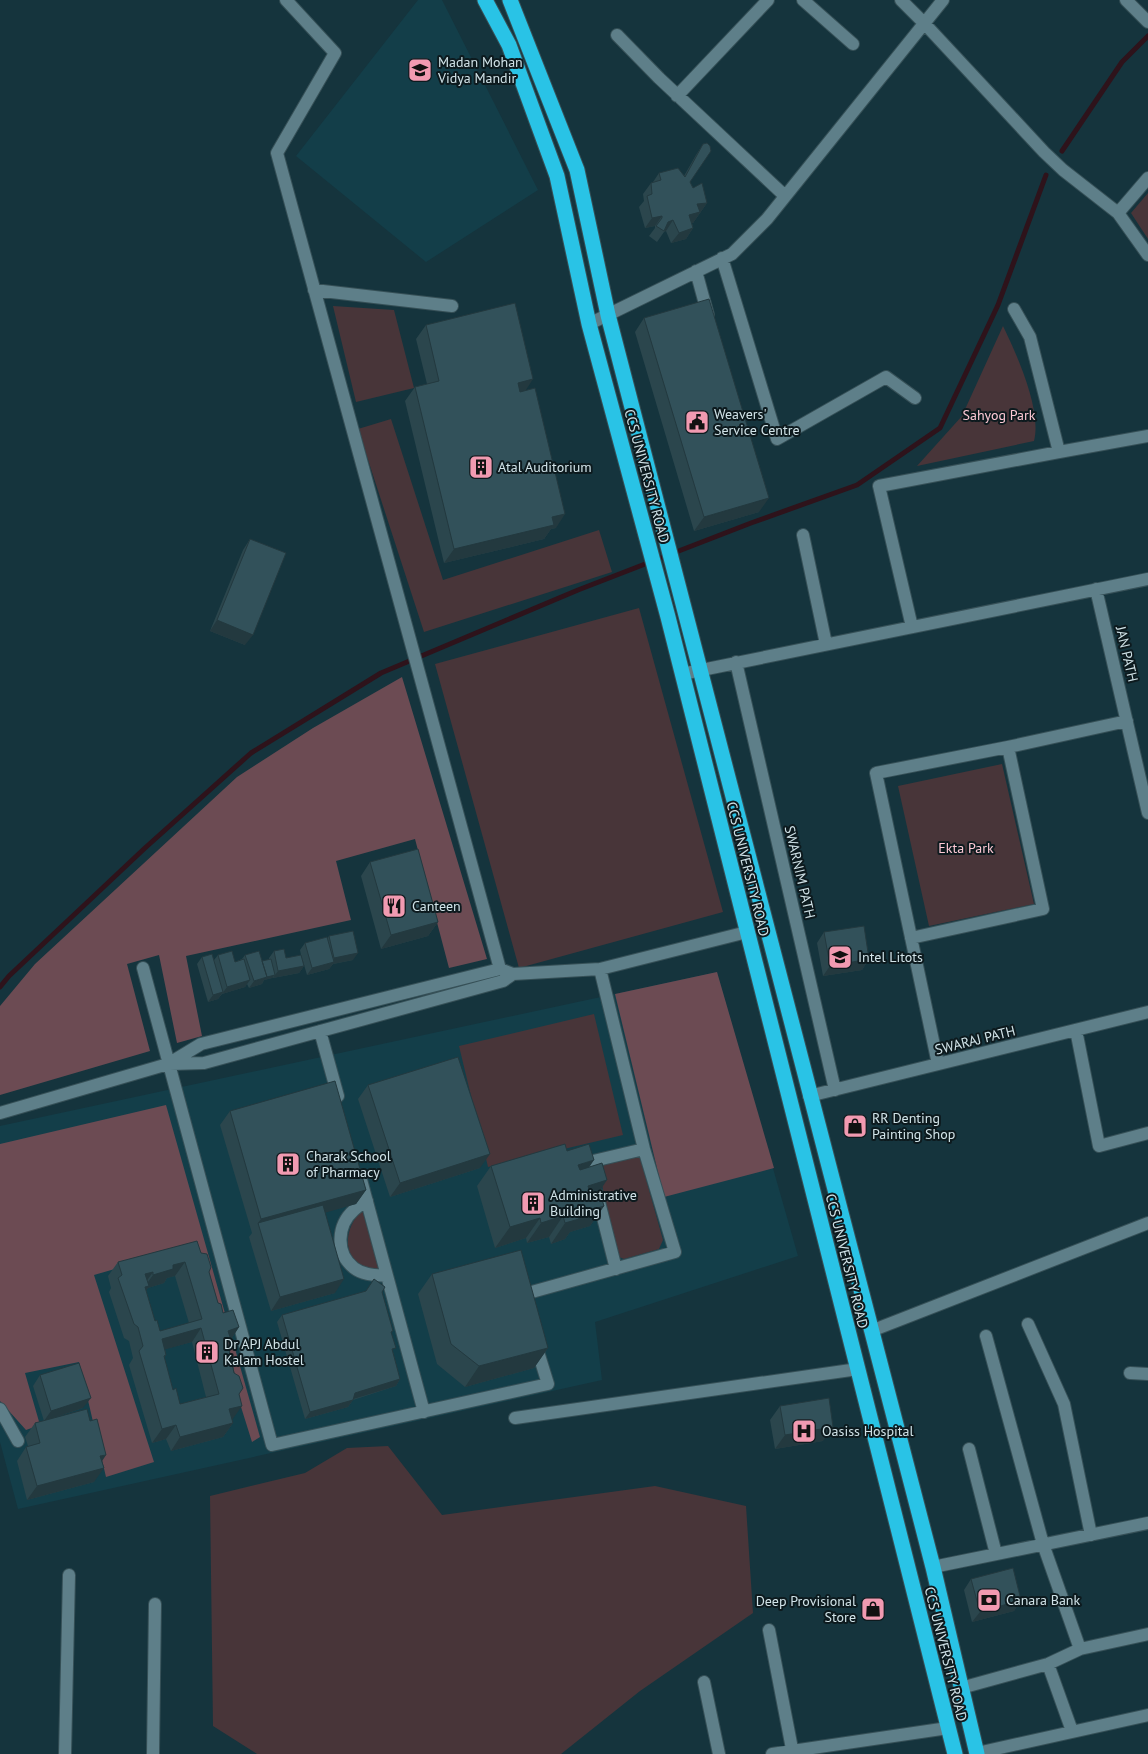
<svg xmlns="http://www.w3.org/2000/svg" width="1148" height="1754" font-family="'PT Sans',sans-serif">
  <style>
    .built { fill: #133e49 }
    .green { fill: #483539 }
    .forest { fill: #6c4b53 }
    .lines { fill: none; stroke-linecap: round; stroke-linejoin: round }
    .stream { stroke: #2e131b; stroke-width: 5 }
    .minor-casing { stroke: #365057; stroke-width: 14 }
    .highway-casing { stroke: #365057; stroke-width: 17 }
    .minor { stroke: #5e7f89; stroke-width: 12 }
    .highway { stroke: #29c3e6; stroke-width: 15 }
    .wall { fill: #2b464d; fill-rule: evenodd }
    .shaded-wall { fill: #23393f }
    .building { fill: #32515a; stroke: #23393f; fill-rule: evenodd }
    .labels { text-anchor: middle; stroke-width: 4; stroke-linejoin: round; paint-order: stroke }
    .poi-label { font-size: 14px; fill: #d1e3e8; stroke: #0d1a1e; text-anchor: start }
    .park-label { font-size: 14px; fill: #fdc9d5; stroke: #0d1a1e }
    .street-label { font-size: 14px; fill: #d1e3e8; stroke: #0d1a1e }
  </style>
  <rect width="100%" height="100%" fill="#15343d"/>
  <!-- built -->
  <path class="built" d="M 418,0 L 442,0 L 538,190 L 426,262 L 296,156 Z
    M 717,972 L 798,1256 L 595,1322 L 602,1380 L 18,1509 L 0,1442 L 0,1126 Z"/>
  <!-- green -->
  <path class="green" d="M 1148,193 L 1148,239 L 1131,213 Z
    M 333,306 L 394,310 L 414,388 L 356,402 Z
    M 1003,326 C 1017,355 1042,410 1034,441 L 917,466 L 962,416 Z
    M 391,419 L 443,580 L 599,530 L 612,572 L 424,632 L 358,429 Z
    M 639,608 L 723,912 L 519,968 L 435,664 Z
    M 1002,764 L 1034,904 L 929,926 L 898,786 Z
    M 594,1014 L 623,1135 L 488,1167 L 459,1046 Z
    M 639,1154 L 663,1240 L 659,1249 L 624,1259 L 619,1257 L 616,1254 L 599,1170 L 608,1162 Z
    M 362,1210 L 380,1269 C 342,1269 340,1232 362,1210 Z
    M 388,1446 L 442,1515 L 655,1486 L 746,1506 L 753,1613 L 640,1691 L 561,1754 L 257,1754 L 213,1726 L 210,1496 L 305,1473 L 347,1448 Z"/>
  <!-- forest -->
  <path class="forest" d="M 402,677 L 487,959 L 449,968 L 415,839 L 336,861 L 351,920 L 186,956 L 202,1036 L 177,1043 L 159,955 L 127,964 L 150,1051 L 0,1095 L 0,1006 L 35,964 L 237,777 L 313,728 Z
    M 717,972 L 774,1168 L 664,1197 L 615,994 Z
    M 166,1105 L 260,1437 L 252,1442 L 191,1247 L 94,1275 L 154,1462 L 106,1477 L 79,1362 L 25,1373 L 40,1425 L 26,1430 L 0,1401 L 0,1144 Z"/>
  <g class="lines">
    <!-- stream -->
    <path class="stream" d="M 1062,151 L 1122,62 L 1148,36
      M 0,987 L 9,976 L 145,848 L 251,753 L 381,673 L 578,590 L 751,523 L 857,485 L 940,428 L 998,305 L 1046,175"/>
    <!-- minor casing -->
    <g class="minor-casing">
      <path id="minor" d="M 286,0 L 335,53 L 277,153 L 500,969
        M 803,0 L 853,44
        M 901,0 L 924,23 L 1044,152 L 1063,170 L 1118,213 L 1148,255
        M 1126,0 L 1148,22
        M 617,35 L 659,78 L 785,196
        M 677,96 L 768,0
        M 1118,213 L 1148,178
        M 722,258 L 777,439 L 886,377 L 915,398
        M 696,271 L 708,315
        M 314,290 L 452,306
        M 589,324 L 732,254 L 767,219 L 943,0
        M 1059,452 L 1148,436
        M 803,535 L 826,644
        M 1096,589 L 1148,813
        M 912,627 L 879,486 L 1059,452 L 1030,337 L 1014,309
        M 736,662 L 835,1090
        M 682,674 L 1148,579
        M 911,938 L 1043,909 L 1008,747
        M 143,968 L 272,1445 L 548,1384 L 535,1342
        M 1076,1030 L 1099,1146 L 1148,1133
        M 320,1031 L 338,1096
        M 170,1064 L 204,1063 L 503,981 L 513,974
        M 938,1064 L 876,773 L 1008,747 L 1127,721
        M 809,1096 L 1148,1012
        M 0,1113 L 168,1064 L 201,1044 L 500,969 L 513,974 L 600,969 L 747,932
        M 592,1174 L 589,1162 L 644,1149
        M 360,1176 L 424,1412
        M 597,1194 L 616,1269
        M 367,1201 C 363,1203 358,1206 354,1210 C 337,1225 335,1253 354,1268 C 363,1275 376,1275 387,1276
        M 522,1299 L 521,1295 L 675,1252 L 644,1149 L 600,969
        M 1028,1324 L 1064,1404 L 1091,1535
        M 871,1331 L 1148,1223
        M 986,1336 L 1043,1544 L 1080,1649 L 1148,1634
        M 1130,1373 L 1148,1374
        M 0,1409 L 18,1441
        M 515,1418 L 858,1369
        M 969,1449 L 996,1554
        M 933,1567 L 1148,1523
        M 769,1630 L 793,1754
        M 1048,1664 L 1072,1731
        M 704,1682 L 719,1754
        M 961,1688 L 1048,1664 L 1080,1649
        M 977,1753 L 1148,1715
        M 65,1754 L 69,1575
        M 153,1754 L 155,1604
        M 772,1754 L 948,1728"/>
    </g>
    <!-- highway casing -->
    <g class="highway-casing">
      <path id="highway" d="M 485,0 L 509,45 L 557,176 L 589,324 L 668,617 L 955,1754
        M 510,0 L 577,170 L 608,315 L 933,1567 L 977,1754"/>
    </g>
    <!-- minor -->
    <use href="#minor" class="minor"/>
    <!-- highway -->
    <use href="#highway" class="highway"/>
  </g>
  <!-- wall -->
  <path class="wall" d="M 703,144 L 690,182 L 693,188 L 707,203 L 693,223 L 692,223 L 693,228 L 686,239 L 671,243 L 666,231 L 664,232 L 657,242 L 649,236 L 655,228 L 655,226 L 645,228 L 639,207 L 644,201 L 643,194 L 651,183 L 653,182 L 659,173 L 684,176 L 696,155 Z
    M 644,318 L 759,512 L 694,531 L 635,332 Z
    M 426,325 L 525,391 L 556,528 L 551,529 L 544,539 L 444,563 L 405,401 L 415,387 L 427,384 L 416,339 Z
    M 250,539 L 245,645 L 210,631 L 243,550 Z
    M 370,862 L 438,922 L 428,936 L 381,949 L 361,876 Z
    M 824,932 L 869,959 L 862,970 L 823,976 L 817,943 Z
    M 329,936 L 353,960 L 333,964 L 329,969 L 307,975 L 302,958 L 304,966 L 299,973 L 273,978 L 273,977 L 272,978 L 264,980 L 262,984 L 249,988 L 247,984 L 245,987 L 222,994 L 218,999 L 208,1002 L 197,964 L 202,957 L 214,960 L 218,955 L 235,962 L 242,959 L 245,955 L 262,961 L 269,960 L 269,958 L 274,951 L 286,958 L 301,955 L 300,950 L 305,943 L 327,939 Z
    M 368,1085 L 480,1168 L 390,1197 L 358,1099 Z
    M 230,1111 L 366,1190 L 356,1204 L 325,1212 L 335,1293 L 271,1311 L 249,1237 L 252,1233 L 220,1125 Z
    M 567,1151 L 589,1167 L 600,1191 L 604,1206 L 590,1226 L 570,1232 L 565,1239 L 551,1244 L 549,1237 L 527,1243 L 526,1238 L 495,1248 L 477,1186 L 491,1166 Z
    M 201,1253 L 209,1272 L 218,1303 L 223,1313 L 239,1327 L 230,1341 L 228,1342 L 239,1394 L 232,1420 L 233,1423 L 223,1437 L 171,1451 L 166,1439 L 152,1443 L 129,1365 L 133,1358 L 129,1341 L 124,1338 L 109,1292 L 111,1288 L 108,1276 L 118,1262 ZM 175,1276 L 189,1323 L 160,1331 L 155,1321 L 146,1290 L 148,1288 L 164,1283 L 167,1278 ZM 192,1342 L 206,1397 L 180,1404 L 173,1390 L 164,1358 L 166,1355 L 165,1349 Z
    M 432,1274 L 548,1348 L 534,1368 L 465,1387 L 437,1364 L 418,1294 Z
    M 382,1292 L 391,1333 L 393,1352 L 400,1379 L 396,1386 L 353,1400 L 348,1407 L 305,1419 L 277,1322 L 282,1315 Z
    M 40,1375 L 83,1408 L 53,1418 L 102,1461 L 94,1482 L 27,1500 L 17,1461 L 26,1447 L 28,1446 L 25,1437 L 35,1423 L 44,1421 L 33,1386 Z
    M 780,1406 L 823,1441 L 775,1449 L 770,1420 Z
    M 971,1579 L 1021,1600 L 1014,1611 L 972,1622 L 964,1590 Z"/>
  <!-- shaded-wall -->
  <path class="shaded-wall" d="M 707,203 L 693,223 L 682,225 L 697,204 Z
    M 662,216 L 655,226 L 645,228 L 652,218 Z
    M 673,220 L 666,231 L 664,232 L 668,222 Z
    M 693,228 L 686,239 L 671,243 L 679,233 Z
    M 533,379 L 524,393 L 508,397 L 518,383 Z
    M 769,498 L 759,512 L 694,531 L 704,517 Z
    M 565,514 L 556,528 L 551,529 L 544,539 L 444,563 L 454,549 L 552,517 Z
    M 217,620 L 253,635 L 245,645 L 210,631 Z
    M 438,922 L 428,936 L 381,949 L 391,935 Z
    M 358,953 L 353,960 L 333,964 L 329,969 L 307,975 L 312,968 L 331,963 L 334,958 Z
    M 869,959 L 862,970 L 823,976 L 830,966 Z
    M 304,966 L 299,973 L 273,978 L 278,971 Z
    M 275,975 L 272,978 L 264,980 L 262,984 L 249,988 L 254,981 Z
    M 250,980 L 245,987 L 222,994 L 227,987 Z
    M 223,992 L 218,999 L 208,1002 L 213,995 Z
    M 490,1154 L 480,1168 L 390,1197 L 400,1183 Z
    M 594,1160 L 580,1181 L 578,1165 Z
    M 607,1180 L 593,1201 L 574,1206 L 588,1186 Z
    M 366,1190 L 356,1204 L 261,1231 L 258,1223 L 261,1219 Z
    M 604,1206 L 590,1226 L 570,1232 L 565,1239 L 551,1244 L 565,1223 L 578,1214 Z
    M 563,1216 L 549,1237 L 527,1243 L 541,1223 Z
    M 540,1218 L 526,1238 L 495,1248 L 510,1227 Z
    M 185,1262 L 175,1276 L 167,1278 L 164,1283 L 148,1288 L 139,1300 L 143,1289 L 153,1275 L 173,1265 Z
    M 153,1272 L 143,1286 L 145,1274 Z
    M 344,1279 L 335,1293 L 271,1311 L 280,1297 Z
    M 239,1327 L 230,1341 L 226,1342 L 228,1331 Z
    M 201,1328 L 192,1342 L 152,1353 L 162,1339 Z
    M 548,1348 L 534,1368 L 465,1387 L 479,1366 Z
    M 400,1379 L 396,1386 L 350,1400 L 355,1393 Z
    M 91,1398 L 83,1408 L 44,1421 L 51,1411 Z
    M 353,1400 L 348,1407 L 305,1419 L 310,1412 Z
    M 242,1406 L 232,1420 L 229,1409 Z
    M 233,1423 L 223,1437 L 171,1451 L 180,1437 Z
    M 176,1425 L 166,1439 L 152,1443 L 162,1429 Z
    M 833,1427 L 823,1441 L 775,1449 L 785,1435 Z
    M 106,1455 L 97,1469 L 100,1456 Z
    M 104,1468 L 94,1482 L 27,1500 L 37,1486 Z
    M 1021,1600 L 1014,1611 L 972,1622 L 980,1612 Z"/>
  <!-- building -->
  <path class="building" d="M 707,143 L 710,146 L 711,151 L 690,182 L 693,188 L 702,183 L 707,203 L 697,204 L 700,212 L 689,215 L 693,228 L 679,233 L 673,220 L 668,222 L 664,231 L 656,226 L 662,218 L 662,216 L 652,218 L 647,196 L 652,194 L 651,183 L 661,180 L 659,173 L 678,168 L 685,177 L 703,144 Z
    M 709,299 L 769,498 L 704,517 L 644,318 Z
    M 515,303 L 533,379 L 518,383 L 520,392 L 535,388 L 565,514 L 552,517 L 554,525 L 454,549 L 415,387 L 439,381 L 426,325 Z
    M 250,539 L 286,553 L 253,635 L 217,620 Z
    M 418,849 L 438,922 L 391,935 L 370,862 Z
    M 864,926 L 869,959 L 830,966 L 824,932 Z
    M 353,931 L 358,953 L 334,958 L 329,936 Z
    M 327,937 L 334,962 L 312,968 L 305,943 Z
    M 284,949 L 286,958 L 301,955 L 304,966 L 278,971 L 274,951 Z
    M 232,951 L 235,962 L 244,959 L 250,980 L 227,987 L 218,955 Z
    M 259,951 L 267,977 L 254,981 L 245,955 Z
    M 212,954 L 223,992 L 213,995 L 202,957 Z
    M 271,959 L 275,975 L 267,977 L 262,961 Z
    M 458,1057 L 490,1154 L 400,1183 L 368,1085 Z
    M 335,1081 L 366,1190 L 261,1219 L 230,1111 Z
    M 565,1144 L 567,1151 L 589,1144 L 594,1160 L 578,1165 L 580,1170 L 602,1163 L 607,1180 L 588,1186 L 590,1193 L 599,1190 L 604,1206 L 578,1214 L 579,1219 L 565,1223 L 563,1216 L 541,1223 L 540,1218 L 510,1227 L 491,1166 Z
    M 323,1205 L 344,1279 L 280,1297 L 258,1223 Z
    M 197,1241 L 201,1253 L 207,1254 L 211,1267 L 209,1272 L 218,1303 L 221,1304 L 223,1313 L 233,1310 L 239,1327 L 228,1331 L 230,1337 L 227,1340 L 234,1373 L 239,1376 L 243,1388 L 239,1394 L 242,1406 L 229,1409 L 233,1423 L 180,1437 L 176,1425 L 162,1429 L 139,1351 L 143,1346 L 138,1327 L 134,1324 L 118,1278 L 122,1275 L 118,1262 ZM 185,1262 L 202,1319 L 160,1331 L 157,1320 L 155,1321 L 145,1287 L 149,1286 L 145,1274 L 153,1272 L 153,1275 L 173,1269 L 173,1265 ZM 201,1328 L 219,1394 L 180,1404 L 176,1388 L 173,1390 L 164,1356 L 166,1355 L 162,1339 Z
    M 521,1250 L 548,1348 L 479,1366 L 451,1344 L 432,1274 Z
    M 374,1279 L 385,1287 L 382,1292 L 393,1331 L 391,1332 L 396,1348 L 392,1349 L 400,1379 L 355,1393 L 353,1400 L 310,1412 L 282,1315 L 366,1291 Z
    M 79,1363 L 91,1398 L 51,1411 L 40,1375 Z
    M 829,1398 L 833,1427 L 785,1435 L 780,1406 Z
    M 87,1409 L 90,1421 L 97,1419 L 106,1455 L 100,1456 L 104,1468 L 37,1486 L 26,1447 L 40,1443 L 35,1423 Z
    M 1013,1568 L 1021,1600 L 980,1612 L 971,1579 Z"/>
  <!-- icons -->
  <defs>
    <g id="school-square" transform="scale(1.25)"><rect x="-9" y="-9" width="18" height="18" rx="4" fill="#f19ab1" stroke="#0d1a1e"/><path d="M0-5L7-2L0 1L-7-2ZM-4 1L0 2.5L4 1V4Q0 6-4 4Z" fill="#111"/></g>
    <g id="civic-square" transform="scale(1.25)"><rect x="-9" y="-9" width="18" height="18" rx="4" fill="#f19ab1" stroke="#0d1a1e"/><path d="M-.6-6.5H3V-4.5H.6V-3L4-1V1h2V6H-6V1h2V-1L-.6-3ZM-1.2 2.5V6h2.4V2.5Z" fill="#111"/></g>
    <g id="building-square" transform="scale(1.25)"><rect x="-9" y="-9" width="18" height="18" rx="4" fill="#f19ab1" stroke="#0d1a1e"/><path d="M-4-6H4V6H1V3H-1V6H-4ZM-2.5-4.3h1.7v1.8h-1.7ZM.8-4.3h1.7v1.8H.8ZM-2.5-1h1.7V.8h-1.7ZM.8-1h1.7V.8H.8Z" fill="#111"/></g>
    <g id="restaurant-square" transform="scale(1.25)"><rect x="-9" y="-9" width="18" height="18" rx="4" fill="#f19ab1" stroke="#0d1a1e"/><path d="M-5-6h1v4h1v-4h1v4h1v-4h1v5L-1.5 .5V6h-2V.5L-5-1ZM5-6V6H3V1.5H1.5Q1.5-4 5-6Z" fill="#111"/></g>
    <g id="shop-square" transform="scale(1.25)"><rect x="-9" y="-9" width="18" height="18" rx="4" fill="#f19ab1" stroke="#0d1a1e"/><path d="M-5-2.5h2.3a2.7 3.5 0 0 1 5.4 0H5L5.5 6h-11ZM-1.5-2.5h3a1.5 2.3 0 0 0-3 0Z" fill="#111"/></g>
    <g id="hospital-square" transform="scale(1.25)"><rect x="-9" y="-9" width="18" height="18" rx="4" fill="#f19ab1" stroke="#0d1a1e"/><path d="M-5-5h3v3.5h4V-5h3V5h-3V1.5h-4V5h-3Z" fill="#111"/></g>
    <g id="bank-square" transform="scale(1.25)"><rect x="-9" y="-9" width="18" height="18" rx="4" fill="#f19ab1" stroke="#0d1a1e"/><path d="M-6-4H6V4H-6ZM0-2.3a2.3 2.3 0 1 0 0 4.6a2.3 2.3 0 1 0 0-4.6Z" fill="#111"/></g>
  </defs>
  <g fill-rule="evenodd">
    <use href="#school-square" x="420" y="70"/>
    <use href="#civic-square" x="697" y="422"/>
    <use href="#building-square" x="481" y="467"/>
    <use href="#restaurant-square" x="394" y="906"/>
    <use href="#school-square" x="840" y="957"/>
    <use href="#shop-square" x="855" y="1126"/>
    <use href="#building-square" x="288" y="1164"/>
    <use href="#building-square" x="533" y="1203"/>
    <use href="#building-square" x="207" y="1352"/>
    <use href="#hospital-square" x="804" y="1431"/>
    <use href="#bank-square" x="989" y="1600"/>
    <use href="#shop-square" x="873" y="1609"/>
  </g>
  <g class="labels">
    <!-- poi labels -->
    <g class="poi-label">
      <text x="438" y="67">Madan Mohan<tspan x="438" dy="16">Vidya Mandir</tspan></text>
      <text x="714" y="419">Weavers'<tspan x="714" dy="16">Service Centre</tspan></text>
      <text x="498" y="472">Atal Auditorium</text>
      <text x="412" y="911">Canteen</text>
      <text x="858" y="962">Intel Litots</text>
      <text x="872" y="1123">RR Denting<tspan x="872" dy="16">Painting Shop</tspan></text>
      <text x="306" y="1161">Charak School<tspan x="306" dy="16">of Pharmacy</tspan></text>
      <text x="550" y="1200">Administrative<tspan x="550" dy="16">Building</tspan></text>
      <text x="224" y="1349">Dr APJ Abdul<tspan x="224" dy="16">Kalam Hostel</tspan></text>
      <text x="822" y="1436">Oasiss Hospital</text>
      <text x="1006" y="1605">Canara Bank</text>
      <text x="856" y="1606" text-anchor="end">Deep Provisional<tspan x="856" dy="16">Store</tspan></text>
    </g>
    <!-- park labels -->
    <g class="park-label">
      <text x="999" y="420">Sahyog Park</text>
      <text x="966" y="853">Ekta Park</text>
    </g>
    <!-- street labels -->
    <g class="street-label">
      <text transform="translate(647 476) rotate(75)" y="5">CCS UNIVERSITY ROAD</text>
      <text transform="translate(1127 654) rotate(77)" y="5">JAN PATH</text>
      <text transform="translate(748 869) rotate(76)" y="5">CCS UNIVERSITY ROAD</text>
      <text transform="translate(800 872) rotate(77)" y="5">SWARNIM PATH</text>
      <text transform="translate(975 1040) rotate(-14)" y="5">SWARAJ PATH</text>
      <text transform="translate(847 1261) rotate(76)" y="5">CCS UNIVERSITY ROAD</text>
      <text transform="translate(946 1654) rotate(76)" y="5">CCS UNIVERSITY ROAD</text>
    </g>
  </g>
</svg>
